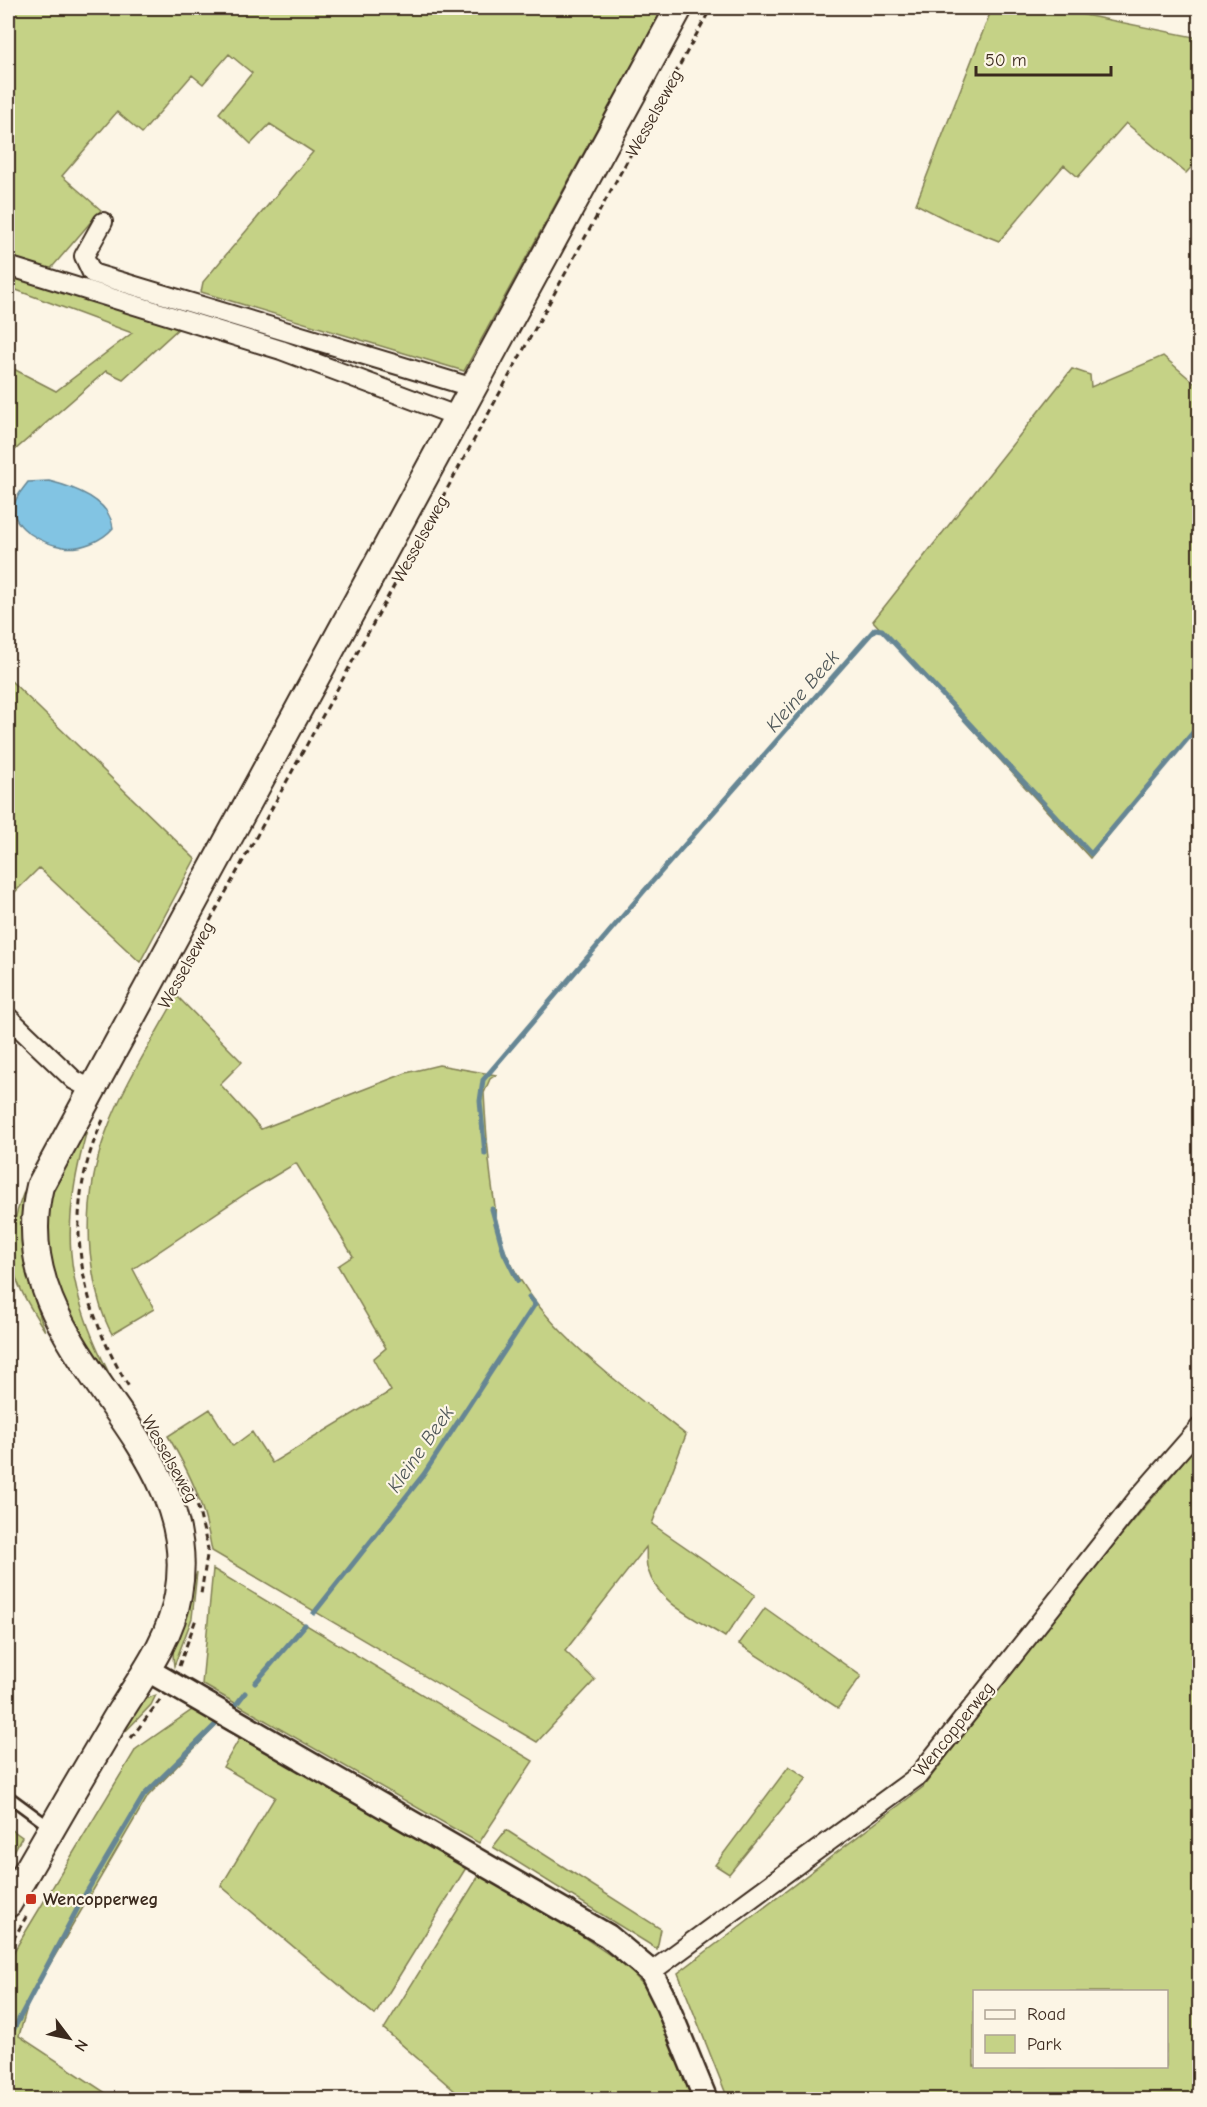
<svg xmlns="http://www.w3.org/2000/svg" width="1207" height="2107" font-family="'Comic Neue',sans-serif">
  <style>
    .green { fill: #c5d286; stroke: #807e52; stroke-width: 1.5; fill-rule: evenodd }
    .water { fill: #82c4e3; stroke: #668694; stroke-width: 1.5 }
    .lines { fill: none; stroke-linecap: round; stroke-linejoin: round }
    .stream { stroke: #668694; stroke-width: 5 }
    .service-casing { stroke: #3b2a1e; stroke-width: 14 }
    .minor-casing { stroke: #3b2a1e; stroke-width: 22 }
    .tertiary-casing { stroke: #3b2a1e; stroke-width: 27 }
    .secondary-casing { stroke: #3b2a1e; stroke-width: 30 }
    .path { stroke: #3b2a1e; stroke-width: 3; stroke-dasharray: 6 4.5; stroke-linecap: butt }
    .service { stroke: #fcf5e5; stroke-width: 9 }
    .minor { stroke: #fcf5e5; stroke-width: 18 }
    .tertiary { stroke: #fcf5e5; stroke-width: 22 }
    .secondary { stroke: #fcf5e5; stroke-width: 26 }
    .poi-dot { fill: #c8321e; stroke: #fcf5e5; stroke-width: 2 }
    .labels { text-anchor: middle; stroke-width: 4.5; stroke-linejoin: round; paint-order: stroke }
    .street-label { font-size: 18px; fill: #3b2a1e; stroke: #fcf5e5 }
    .poi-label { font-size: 18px; font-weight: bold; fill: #3b2a1e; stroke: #fcf5e5; text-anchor: start }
    .water-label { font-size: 20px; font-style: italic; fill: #505859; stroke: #fcf5e5 }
  </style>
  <rect width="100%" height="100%" fill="#fcf5e5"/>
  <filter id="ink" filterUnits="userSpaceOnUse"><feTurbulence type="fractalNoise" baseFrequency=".0167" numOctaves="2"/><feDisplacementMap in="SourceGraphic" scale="12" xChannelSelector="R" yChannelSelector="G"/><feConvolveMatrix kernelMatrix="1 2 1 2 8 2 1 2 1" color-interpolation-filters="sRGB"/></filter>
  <g filter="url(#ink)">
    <!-- green -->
    <path class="green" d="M 8,8 L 663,8 L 464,371 L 201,292 L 203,282 L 313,152 L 270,124 L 251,144 L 219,113 L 252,73 L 229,54 L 203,84 L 192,75 L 142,133 L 117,112 L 62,176 L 101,210 L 48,272 L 8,259 Z
      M 992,8 L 1050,8 L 1199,38 L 1199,159 L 1186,173 L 1126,123 L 1078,177 L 1064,165 L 999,241 L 951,222 L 916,204 Z
      M 8,273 L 180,327 L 123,379 L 106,371 L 8,456 L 8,366 L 56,391 L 132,333 L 8,287 Z
      M 1163,356 L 1199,387 L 1199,725 L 1090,858 L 873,621 L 1072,369 L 1090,375 L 1091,387 Z
      M 8,678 L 195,859 L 140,962 L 39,868 L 8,899 Z
      M 177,996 L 242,1062 L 220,1084 L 261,1129 L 406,1073 L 439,1065 L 496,1075 L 490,1079 L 484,1093 C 486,1131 489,1169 495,1206 C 496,1217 497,1228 500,1238 C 531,1325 617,1380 686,1435 L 652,1524 L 755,1595 L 725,1637 C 697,1619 658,1604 648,1570 C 645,1563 647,1554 646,1547 L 565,1651 L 595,1680 L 537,1742 L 212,1551 C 204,1503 192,1477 168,1436 L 210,1409 L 233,1446 L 252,1432 L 272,1463 L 391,1391 L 373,1359 L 386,1348 L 338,1266 L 353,1256 L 296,1163 L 251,1190 L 133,1269 L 154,1309 L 112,1334 C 98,1309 93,1279 90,1251 C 82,1145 128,1084 177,996 Z
      M 95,1102 C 58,1225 59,1282 121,1396 C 88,1344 37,1274 44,1209 C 45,1202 50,1194 52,1188 C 65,1158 80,1130 95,1102 Z
      M 25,1189 C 20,1247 26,1277 45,1331 C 9,1275 0,1253 25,1189 Z
      M 1199,1443 L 1199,2099 L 728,2099 L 678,1973 L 923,1787 L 1087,1576 ZM 974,1992 L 1166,1992 L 1166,2066 L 974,2066 Z
      M 213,1569 L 533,1761 L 479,1843 L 202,1684 Z
      M 197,1572 L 192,1618 L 174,1666 C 169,1634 187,1601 197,1572 Z
      M 765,1608 L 861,1676 L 838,1708 L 739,1644 Z
      M 156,1695 L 151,1705 L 122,1735 L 142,1700 Z
      M 195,1708 L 220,1722 L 148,1796 L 29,2000 L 19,2036 L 115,2099 L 8,2100 L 8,1961 L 136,1749 Z
      M 242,1734 L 469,1863 L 375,2015 L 221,1886 L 275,1797 L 223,1767 Z
      M 789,1766 L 807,1778 L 729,1874 L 715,1865 Z
      M 8,1827 L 22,1837 L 8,1862 Z
      M 506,1830 L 661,1929 L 657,1949 L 493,1847 Z
      M 483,1869 L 626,1966 L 650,1992 L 693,2099 L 464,2099 L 384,2029 Z"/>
    <!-- water -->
    <path class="water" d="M 49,481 C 73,487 110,499 113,528 C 102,541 80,550 63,547 C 45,544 11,529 14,506 C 15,497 23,489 28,482 Z"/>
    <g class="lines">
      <!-- stream -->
      <path class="stream" d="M 485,1154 L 480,1101 L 483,1080 L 645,890 L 875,629 L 882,630 L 1091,854 L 1200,724
        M 492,1209 L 504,1253 L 518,1281
        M 314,1613 L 424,1474 L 535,1304 L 529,1297
        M 255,1683 L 305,1625
        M 235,1706 L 245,1693
        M 8,2040 L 83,1898 L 144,1795 L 215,1725"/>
      <!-- service casing -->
      <g class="service-casing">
        <path id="service" d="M 8,1796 L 50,1827"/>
      </g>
      <!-- minor casing -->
      <g class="minor-casing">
        <path id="minor" d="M 103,222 L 84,256 L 92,273 L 474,388
          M 8,266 L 281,350 L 459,417
          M 8,1017 L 74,1080 L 91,1089
          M 651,1972 L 918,1776 L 1137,1499 L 1200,1427"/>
      </g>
      <!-- tertiary casing -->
      <g class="tertiary-casing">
        <path id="tertiary" d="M 146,1669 L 608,1936 L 651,1972 L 665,2000 L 706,2100"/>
      </g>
      <!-- secondary casing -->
      <g class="secondary-casing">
        <path id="secondary" d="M 8,1904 C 43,1843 79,1781 115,1720 C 138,1682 171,1640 178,1595 C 207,1435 0,1352 40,1186 L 679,8"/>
      </g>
      <!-- path -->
      <path class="path" d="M 210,921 L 711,8
        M 103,1120 C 60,1211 78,1304 129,1387
        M 184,1477 L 195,1495 L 208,1549 L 201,1594
        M 179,1666 L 196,1619
        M 131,1738 L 160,1700
        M 8,1949 L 26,1917"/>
      <!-- service -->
      <use href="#service" class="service"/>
      <!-- minor -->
      <use href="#minor" class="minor"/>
      <!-- tertiary -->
      <use href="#tertiary" class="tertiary"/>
      <!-- secondary -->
      <use href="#secondary" class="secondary"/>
    </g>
  </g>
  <!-- markers -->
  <rect class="poi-dot" x="25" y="1893" width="12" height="12" rx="3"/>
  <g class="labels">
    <!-- street labels -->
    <g class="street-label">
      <text transform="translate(654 113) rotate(-61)" y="6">Wesselseweg</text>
      <text transform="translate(420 539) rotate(-61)" y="6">Wesselseweg</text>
      <text transform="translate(186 965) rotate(-61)" y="6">Wesselseweg</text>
      <text transform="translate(170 1459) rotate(61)" y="6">Wesselseweg</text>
      <text transform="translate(954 1729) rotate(-51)" y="6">Wencopperweg</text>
    </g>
    <!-- poi labels -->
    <g class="poi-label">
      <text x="43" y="1905">Wencopperweg</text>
    </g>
    <!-- water labels -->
    <g class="water-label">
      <text transform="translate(802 691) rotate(-49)" y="7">Kleine Beek</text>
      <text transform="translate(420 1449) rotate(-55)" y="7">Kleine Beek</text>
    </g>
  </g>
  <!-- margin -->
  <rect width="1207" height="2107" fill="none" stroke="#fcf5e5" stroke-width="30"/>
  <rect x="15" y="15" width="1177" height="2077" fill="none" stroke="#3b2a1e" stroke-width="2" filter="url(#ink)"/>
  <!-- legend -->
  <rect x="973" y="1990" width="195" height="78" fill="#fcf5e5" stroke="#afa495" stroke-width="1.5"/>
  <rect x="985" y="2010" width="30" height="9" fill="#fcf5e5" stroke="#afa495" stroke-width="1.5"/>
  <text x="1027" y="2020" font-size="18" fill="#3b2a1e">Road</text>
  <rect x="985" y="2035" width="30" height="18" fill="#c5d286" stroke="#afa495" stroke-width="1.5"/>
  <text x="1027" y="2050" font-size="18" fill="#3b2a1e">Park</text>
  <!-- north arrow -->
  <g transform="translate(69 2038) rotate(122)" stroke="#fcf5e5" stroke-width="4.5" paint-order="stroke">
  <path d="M0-4.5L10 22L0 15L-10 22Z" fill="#3b2a1e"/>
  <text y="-9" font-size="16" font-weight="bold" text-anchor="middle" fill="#3b2a1e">N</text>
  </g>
  <!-- scale -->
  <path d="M976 66v9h135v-9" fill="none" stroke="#3b2a1e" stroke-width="3"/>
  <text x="985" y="66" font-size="18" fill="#3b2a1e" stroke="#fcf5e5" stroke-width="4.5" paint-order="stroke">50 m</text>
</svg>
